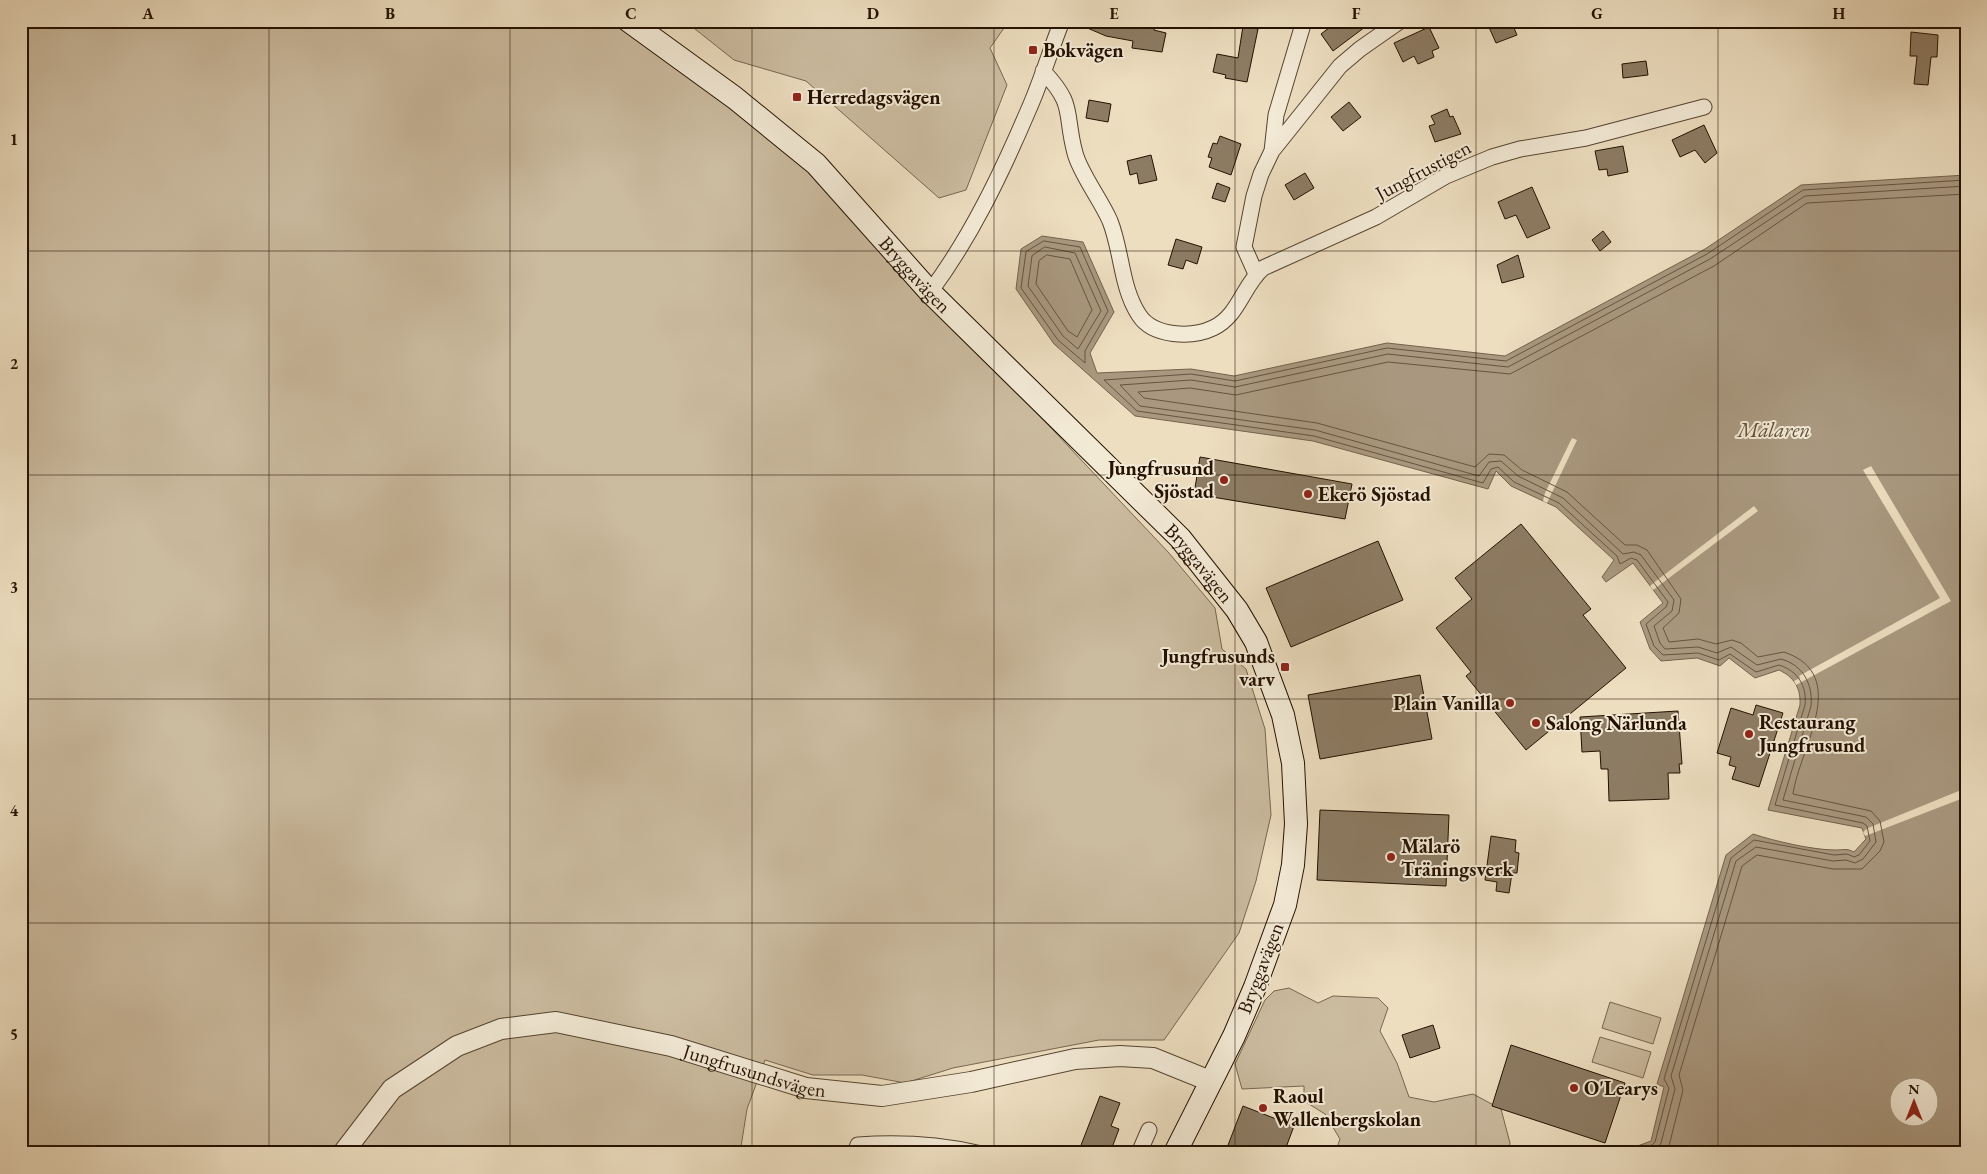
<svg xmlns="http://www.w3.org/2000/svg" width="1987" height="1174" font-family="'EB Garamond',serif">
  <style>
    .green { fill: #cbbb9f; stroke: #786650 }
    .water { fill: #a9987f; stroke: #74624c; fill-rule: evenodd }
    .pier { fill: #eddec0 }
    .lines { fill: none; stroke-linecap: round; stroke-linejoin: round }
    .shore { stroke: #665440; stroke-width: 1 }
    .building { fill: #8d7c64; stroke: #241100 }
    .minor-casing { stroke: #564430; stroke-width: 17 }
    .tertiary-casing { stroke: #564430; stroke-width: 22 }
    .secondary-casing { stroke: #241100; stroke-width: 24 }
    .minor { stroke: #f3ead6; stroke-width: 15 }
    .tertiary { stroke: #f3ead6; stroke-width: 20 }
    .secondary { stroke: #f3ead6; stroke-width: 22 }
    .grid { fill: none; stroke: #241100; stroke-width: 1; stroke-opacity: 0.55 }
    .poi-dot { fill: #8f2418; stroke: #f3ead6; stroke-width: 2 }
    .labels { text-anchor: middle; stroke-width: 4; stroke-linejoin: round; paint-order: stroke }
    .poi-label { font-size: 20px; font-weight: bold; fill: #241100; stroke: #f3ead6; text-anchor: start }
    .street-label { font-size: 20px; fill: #241100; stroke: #f3ead6 }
    .water-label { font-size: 21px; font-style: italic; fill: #604e39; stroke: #f3ead6 }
    .neatline { fill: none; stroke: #241100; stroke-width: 2 }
    .grid-label { font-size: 16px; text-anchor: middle; font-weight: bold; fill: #241100 }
  </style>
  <rect width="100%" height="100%" fill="#eddec0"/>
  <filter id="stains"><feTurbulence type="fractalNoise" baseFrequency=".004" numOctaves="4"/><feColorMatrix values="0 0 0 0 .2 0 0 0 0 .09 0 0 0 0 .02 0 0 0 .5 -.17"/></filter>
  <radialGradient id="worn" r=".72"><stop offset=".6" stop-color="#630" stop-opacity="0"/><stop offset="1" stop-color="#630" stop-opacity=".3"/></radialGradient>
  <!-- green -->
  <path class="green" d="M 21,21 L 612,21 L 726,104 L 806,168 L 1169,553 L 1215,608 L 1222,649 L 1246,669 L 1265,729 L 1271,815 L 1256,881 L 1239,933 L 1164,1040 L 1099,1040 L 953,1068 L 905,1083 L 862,1075 L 813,1075 L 765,1060 L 747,1109 L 740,1153 L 21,1153 Z
    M 685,21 L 1009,21 L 990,48 L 1007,85 L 966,190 L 939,198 L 806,81 L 734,60 Z
    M 1289,988 L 1318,1003 L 1333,996 L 1378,998 L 1388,1008 L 1380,1031 L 1397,1063 L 1409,1097 L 1434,1102 L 1473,1094 L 1501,1109 L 1510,1143 L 1508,1153 L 1335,1153 L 1340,1139 L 1325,1114 L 1304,1101 L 1304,1086 L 1242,1089 L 1235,1064 L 1265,1000 L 1274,991 Z
    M 1610,1002 L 1661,1018 L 1653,1044 L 1602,1028 Z
    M 1600,1037 L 1651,1052 L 1643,1078 L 1592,1062 Z"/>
  <!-- water -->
  <path class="water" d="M 1966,175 L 1966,1153 L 1619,1153 L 1651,1141 L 1664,1087 L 1657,1084 L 1726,855 L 1753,834 C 1774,841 1813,850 1835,850 C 1843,850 1847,848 1854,852 L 1866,839 L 1862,828 L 1768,810 L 1800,705 C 1801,688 1794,677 1779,670 L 1755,678 L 1729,658 L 1720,666 L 1697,658 L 1661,661 L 1650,649 L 1640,622 L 1663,603 L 1633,563 L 1606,582 L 1602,577 L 1614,560 L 1556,507 L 1511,486 L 1496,471 L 1488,489 L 1313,441 L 1135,416 L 1054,344 L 1016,289 L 1021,249 L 1042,236 L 1083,242 L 1114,312 L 1090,353 L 1097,373 L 1191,369 L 1234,376 L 1387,343 L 1505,356 L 1705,249 L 1801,185 ZM 1900,1086 L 1930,1086 L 1930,1116 L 1900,1116 Z"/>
  <!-- pier -->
  <path class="pier" d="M 1572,438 L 1577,440 L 1547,503 L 1543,501 L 1545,493 Z
    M 1871,466 L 1951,601 L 1796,685 L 1794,681 L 1800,678 L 1799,676 L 1940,598 L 1863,470 Z
    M 1754,506 L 1758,511 L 1653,590 L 1650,586 L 1656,581 Z
    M 1966,788 L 1966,797 L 1865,836 L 1863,832 L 1868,828 Z"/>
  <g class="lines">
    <!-- shore -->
    <path class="shore" d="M 1044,241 L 1080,247 L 1108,311 L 1085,351 L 1085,363 L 1058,340 L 1021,288 L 1026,252 Z
      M 1045,247 L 1075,253 L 1101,311 L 1078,349 L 1063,336 L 1028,286 L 1032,256 Z
      M 1047,255 L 1070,259 L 1092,310 L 1077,337 L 1068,331 L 1036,284 L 1039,261 Z
      M 1632,1153 L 1652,1145 L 1655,1142 L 1669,1088 L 1664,1079 L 1731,858 L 1754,840 L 1834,855 L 1847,854 L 1854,857 L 1859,855 L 1870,841 L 1867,826 L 1863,823 L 1775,805 L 1805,705 C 1807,686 1798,671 1779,665 L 1756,672 L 1730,654 L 1719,660 L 1698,653 L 1663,655 L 1654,646 L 1646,624 L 1666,607 L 1668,602 L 1637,560 L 1631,558 L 1620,564 L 1617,556 L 1559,503 L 1514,482 L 1498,467 L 1491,469 L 1483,483 L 1314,436 L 1137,411 L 1104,380 L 1191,374 L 1235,381 L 1387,348 L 1506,361 L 1707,254 L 1803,190 L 1966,180
      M 1651,1153 L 1657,1150 L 1661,1143 L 1675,1089 L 1671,1076 L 1736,861 L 1756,847 L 1833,861 L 1846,860 L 1855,863 L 1863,859 L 1876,842 L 1873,824 L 1866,817 L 1783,800 L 1811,706 C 1813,684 1803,665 1781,659 L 1757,665 L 1731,647 L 1717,653 L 1698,647 L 1665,649 L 1660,643 L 1654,626 L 1672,611 L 1674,600 L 1641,555 L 1634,552 L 1623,554 L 1563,498 L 1518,476 L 1501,461 L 1489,462 L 1479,476 L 1315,430 L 1140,406 L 1120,385 L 1191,380 L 1235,387 L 1388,354 L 1508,367 L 1710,259 L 1805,196 L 1966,186
      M 1665,1153 L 1669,1146 L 1683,1090 L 1679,1075 L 1742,866 L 1757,855 L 1833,869 L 1862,869 L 1880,851 L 1884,842 L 1880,821 L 1871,811 L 1793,794 C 1799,749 1852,675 1784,652 L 1758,657 L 1741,643 L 1732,640 L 1716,644 L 1698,639 L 1669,642 L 1663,628 L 1679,613 L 1681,599 L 1647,550 L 1637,545 L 1625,545 L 1567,492 L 1522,470 L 1504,455 L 1489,454 L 1475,467 L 1317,423 L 1144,398 L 1138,392 L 1190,388 L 1236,395 L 1388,362 L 1510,374 L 1714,266 L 1807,203 L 1966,194"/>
  </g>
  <!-- building -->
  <path class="building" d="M 1071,21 L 1156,21 L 1154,30 L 1166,33 L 1162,52 L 1132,48 L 1133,41 L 1106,36 Z
    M 1338,21 L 1373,21 L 1333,51 L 1321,34 Z
    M 1496,21 L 1511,21 L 1517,35 L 1496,43 L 1488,25 Z
    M 1243,26 L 1258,29 L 1247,82 L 1225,78 L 1226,75 L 1213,72 L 1217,54 L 1238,58 Z
    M 1429,27 L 1439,48 L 1432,51 L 1434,57 L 1418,64 L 1414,56 L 1403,62 L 1394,43 Z
    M 1911,32 L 1938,35 L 1937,57 L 1931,57 L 1928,85 L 1914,84 L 1917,56 L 1910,56 Z
    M 1646,61 L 1648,75 L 1623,78 L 1622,64 Z
    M 1089,100 L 1111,104 L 1108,122 L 1086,118 Z
    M 1349,102 L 1361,117 L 1343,131 L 1331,117 Z
    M 1447,109 L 1450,117 L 1453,116 L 1461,134 L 1435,142 L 1429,126 L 1435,124 L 1431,116 Z
    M 1704,125 L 1717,153 L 1705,163 L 1695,150 L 1680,157 L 1672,140 Z
    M 1220,136 L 1241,144 L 1231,175 L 1209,167 L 1212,158 L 1208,157 L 1213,143 L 1217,144 Z
    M 1623,146 L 1628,172 L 1608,176 L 1607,169 L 1599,170 L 1595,151 Z
    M 1151,155 L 1157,180 L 1139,184 L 1137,173 L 1130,175 L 1127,161 Z
    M 1305,173 L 1314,188 L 1294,200 L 1285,185 Z
    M 1217,183 L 1230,188 L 1225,202 L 1212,198 Z
    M 1532,187 L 1550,228 L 1527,238 L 1516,215 L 1505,219 L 1498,202 Z
    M 1603,231 L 1611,242 L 1600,251 L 1592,240 Z
    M 1176,239 L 1202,247 L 1197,264 L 1186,260 L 1183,269 L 1168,265 Z
    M 1518,255 L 1524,277 L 1502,283 L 1497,265 Z
    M 1200,457 L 1352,484 L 1345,519 L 1194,494 Z
    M 1521,524 L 1591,609 L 1583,615 L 1626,668 L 1526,750 L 1466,676 L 1471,672 L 1436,628 L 1472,599 L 1455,578 Z
    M 1378,541 L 1403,600 L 1291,647 L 1266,588 Z
    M 1420,675 L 1432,739 L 1320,759 L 1308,695 Z
    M 1756,705 L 1783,713 L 1759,787 L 1732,779 L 1736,767 L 1729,765 L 1731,757 L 1717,753 L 1731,708 L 1753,715 Z
    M 1678,711 L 1682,764 L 1679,764 L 1680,773 L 1668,773 L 1669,799 L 1609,801 L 1608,769 L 1601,769 L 1600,751 L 1582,752 L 1580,717 Z
    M 1320,810 L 1449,815 L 1446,886 L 1317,880 Z
    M 1491,836 L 1516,840 L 1515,852 L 1519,853 L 1517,873 L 1512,873 L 1509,893 L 1496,891 L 1497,882 L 1485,880 Z
    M 1433,1025 L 1440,1048 L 1410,1058 L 1402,1035 Z
    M 1511,1045 L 1625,1083 L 1605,1143 L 1492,1106 Z
    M 1100,1096 L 1120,1103 L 1111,1126 L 1119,1129 L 1110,1153 L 1078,1153 Z
    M 1243,1106 L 1294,1126 L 1284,1153 L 1225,1153 Z"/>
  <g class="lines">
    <!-- minor casing -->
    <g class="minor-casing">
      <path id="minor" d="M 1043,71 C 1076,106 1064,112 1075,153 C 1080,173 1101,200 1110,221 C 1122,251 1121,288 1139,315 C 1153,337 1192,338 1213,328 C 1239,316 1243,285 1263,268 L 1376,217 L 1446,176 L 1492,157 L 1520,149 L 1586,138 L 1704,107
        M 1272,151 L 1276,115 L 1304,21
        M 1256,274 L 1244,247 L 1254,196 L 1261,174 L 1272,151 L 1340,66 L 1360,49 L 1400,21
        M 930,292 C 971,237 1001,174 1028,111 C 1041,82 1050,51 1062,21
        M 855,1153 L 858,1145 C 900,1142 937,1144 977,1153
        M 1139,1153 L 1149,1130"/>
    </g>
    <!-- tertiary casing -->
    <g class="tertiary-casing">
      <g id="tertiary">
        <path id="s1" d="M 343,1153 L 392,1089 L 457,1046 L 501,1029 L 556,1022 L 671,1046 L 806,1088 L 882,1096 L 971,1082 L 1075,1059 L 1120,1056 L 1153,1058 L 1210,1081"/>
      </g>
    </g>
    <!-- secondary casing -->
    <g class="secondary-casing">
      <g id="secondary">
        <path id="s2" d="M 629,21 L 735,98 L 816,164 L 930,292 L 1180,538 L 1237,610 L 1256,642 L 1283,715 L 1293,763 L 1296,824 L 1293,865 L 1285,905 L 1255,987 L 1234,1036 L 1175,1153"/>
      </g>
    </g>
    <!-- minor -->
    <use href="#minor" class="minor"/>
    <!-- tertiary -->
    <use href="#tertiary" class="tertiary"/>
    <!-- secondary -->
    <use href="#secondary" class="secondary"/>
  </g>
  <!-- grid -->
  <path class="grid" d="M 269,21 L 269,1153M 510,21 L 510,1153M 752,21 L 752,1153M 994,21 L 994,1153M 1235,21 L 1235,1153M 1476,21 L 1476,1153M 1718,21 L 1718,1153M 21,251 L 1966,251M 21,475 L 1966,475M 21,699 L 1966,699M 21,923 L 1966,923"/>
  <!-- markers -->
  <g class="poi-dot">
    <rect x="1028" y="45" width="10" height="10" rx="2.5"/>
    <rect x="792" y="92" width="10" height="10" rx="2.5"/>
    <circle cx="1224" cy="480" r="5"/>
    <circle cx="1308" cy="494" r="5"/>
    <rect x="1280" y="662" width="10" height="10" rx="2.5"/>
    <circle cx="1510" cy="703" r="5"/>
    <circle cx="1536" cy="723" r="5"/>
    <circle cx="1749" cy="734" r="5"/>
    <circle cx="1391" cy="857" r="5"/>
    <circle cx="1574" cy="1088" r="5"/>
    <circle cx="1263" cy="1108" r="5"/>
  </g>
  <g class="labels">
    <!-- poi labels -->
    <g class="poi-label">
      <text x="1043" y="57">Bokvägen</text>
      <text x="807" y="104">Herredagsvägen</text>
      <text x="1214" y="475" text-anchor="end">Jungfrusund<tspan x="1214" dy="23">Sjöstad</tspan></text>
      <text x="1318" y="501">Ekerö Sjöstad</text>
      <text x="1275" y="663" text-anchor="end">Jungfrusunds<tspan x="1275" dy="23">varv</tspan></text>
      <text x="1500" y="710" text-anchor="end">Plain Vanilla</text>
      <text x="1759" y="729">Restaurang<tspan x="1759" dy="23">Jungfrusund</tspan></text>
      <text x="1546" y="730">Salong Närlunda</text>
      <text x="1401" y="853">Mälarö<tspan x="1401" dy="23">Träningsverk</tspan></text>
      <text x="1584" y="1095">O'Learys</text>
      <text x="1273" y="1103">Raoul<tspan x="1273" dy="23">Wallenbergskolan</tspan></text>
    </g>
    <!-- street labels -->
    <g class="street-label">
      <text transform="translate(1423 170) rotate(-28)" y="7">Jungfrustigen</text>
      <text dy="7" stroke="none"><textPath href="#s2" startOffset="384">Bryggavägen</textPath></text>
      <text dy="7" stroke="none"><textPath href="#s2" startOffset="789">Bryggavägen</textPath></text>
      <text transform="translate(1260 968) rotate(-69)" y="7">Bryggavägen</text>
      <text dy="7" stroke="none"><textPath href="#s1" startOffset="466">Jungfrusundsvägen</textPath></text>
    </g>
    <!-- water labels -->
    <g class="water-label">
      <text x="1774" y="437">Mälaren</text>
    </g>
  </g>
  <!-- margin -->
  <rect width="1987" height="1174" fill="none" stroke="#eddec0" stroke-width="55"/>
  <!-- north arrow -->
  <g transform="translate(1914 1102)"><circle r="24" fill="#f3ead6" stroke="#a09380"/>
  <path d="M0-4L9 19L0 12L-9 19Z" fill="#8f2418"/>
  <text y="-8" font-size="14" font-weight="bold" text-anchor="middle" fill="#241100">N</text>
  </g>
  <rect x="28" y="28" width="1932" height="1118" class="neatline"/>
  <g class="grid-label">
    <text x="148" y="19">A</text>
    <text x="390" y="19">B</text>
    <text x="631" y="19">C</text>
    <text x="873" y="19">D</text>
    <text x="1114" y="19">E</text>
    <text x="1356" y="19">F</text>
    <text x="1597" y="19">G</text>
    <text x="1839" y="19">H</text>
    <text x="14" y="145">1</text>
    <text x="14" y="369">2</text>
    <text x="14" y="593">3</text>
    <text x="14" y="816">4</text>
    <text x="14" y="1040">5</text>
  </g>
  <rect width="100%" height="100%" filter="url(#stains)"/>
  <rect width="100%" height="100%" fill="url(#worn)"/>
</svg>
